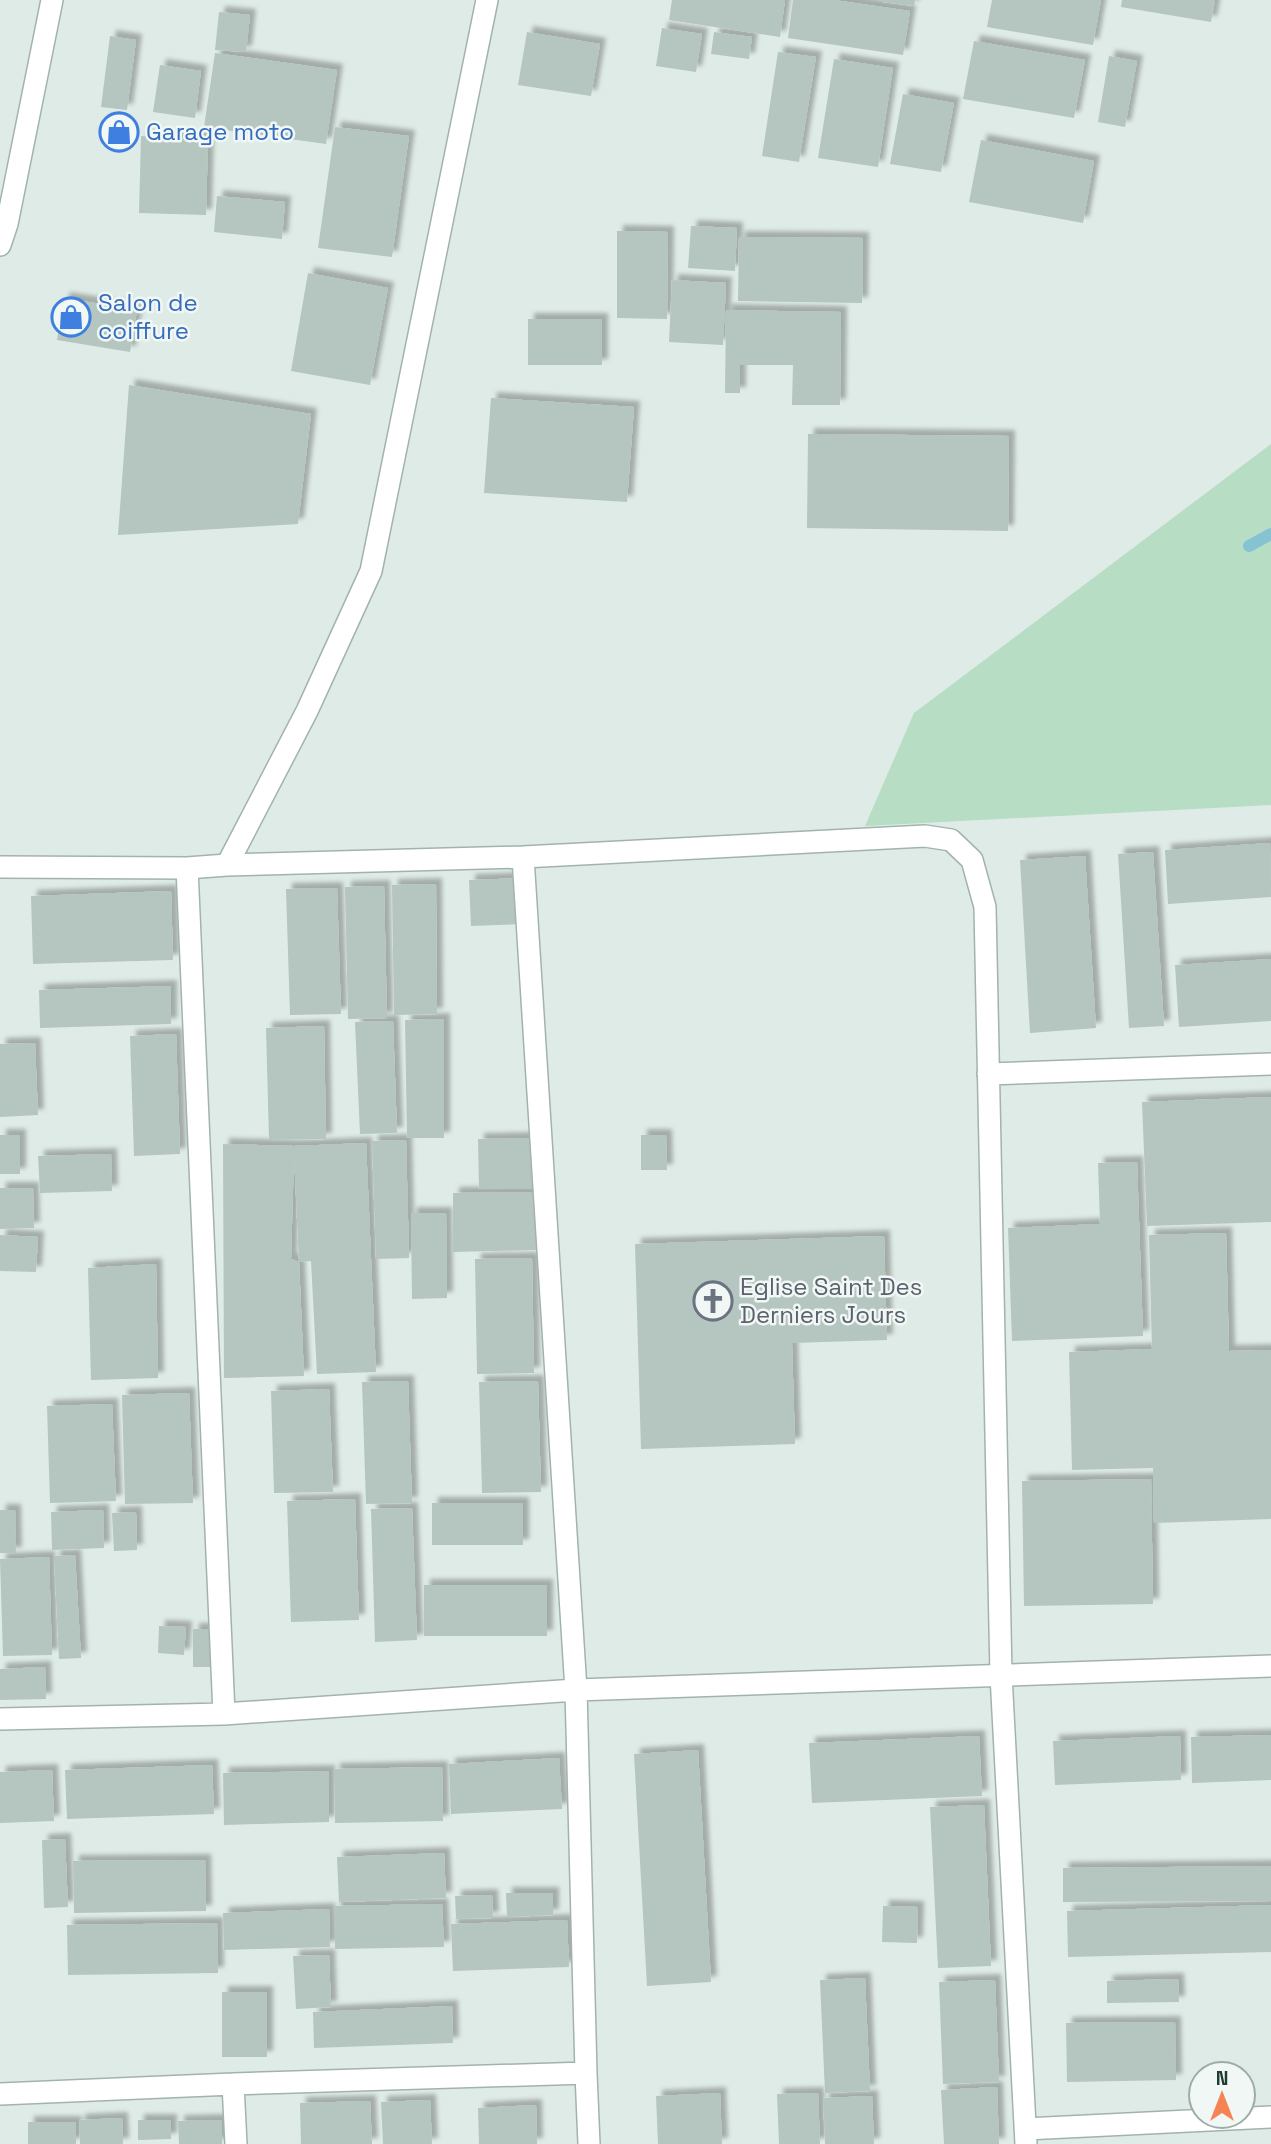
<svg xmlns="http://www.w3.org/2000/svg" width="1271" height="2144" font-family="'Space Grotesk',sans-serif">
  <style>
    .green { fill: #b7ddc4 }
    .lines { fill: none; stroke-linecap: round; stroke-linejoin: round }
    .stream { stroke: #85c2d2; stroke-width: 12 }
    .building { fill: #b4c6bf; fill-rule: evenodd; filter: url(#shadow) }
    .minor-casing { stroke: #a2b3ae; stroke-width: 24 }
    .minor { stroke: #fff; stroke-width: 21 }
    .labels { text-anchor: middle; stroke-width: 5; stroke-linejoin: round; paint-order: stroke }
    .shop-label { font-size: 24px; fill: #366cbe; stroke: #f0f7f4; text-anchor: start }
    .worship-label { font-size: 24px; fill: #5b616d; stroke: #f0f7f4; text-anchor: start }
  </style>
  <defs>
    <filter id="shadow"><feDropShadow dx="6" dy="-6" stdDeviation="2" flood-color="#0004"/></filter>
  </defs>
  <rect width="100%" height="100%" fill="#dfebe6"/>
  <!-- green -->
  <path class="green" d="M 1271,444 L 1271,805 L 865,826 L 914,713 Z"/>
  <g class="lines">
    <!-- stream -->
    <path class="stream" d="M 1249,546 L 1271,534"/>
  </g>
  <!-- building -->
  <path class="building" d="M 672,0 L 785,0 L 780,37 L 669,20 Z
    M 793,0 L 834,0 L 910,11 L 903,55 L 788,38 Z
    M 883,0 L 915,0 L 914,6 L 883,2 Z
    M 992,0 L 1101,0 L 1093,45 L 987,27 Z
    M 1122,0 L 1215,0 L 1211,22 L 1121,7 Z
    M 219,12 L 250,15 L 246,52 L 215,50 Z
    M 662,28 L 702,34 L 696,72 L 656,66 Z
    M 527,32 L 600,44 L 591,96 L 518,85 Z
    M 714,32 L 752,37 L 749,59 L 711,54 Z
    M 110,36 L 136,40 L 127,110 L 101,107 Z
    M 974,41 L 1085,60 L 1074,118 L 963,99 Z
    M 778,52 L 816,57 L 799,162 L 762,156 Z
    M 215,53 L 337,70 L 326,144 L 204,127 Z
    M 1109,56 L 1137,61 L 1125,127 L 1098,122 Z
    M 834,59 L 893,68 L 878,167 L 818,158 Z
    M 160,65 L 201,71 L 195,118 L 153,112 Z
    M 903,94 L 954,103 L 941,172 L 890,164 Z
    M 335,127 L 409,136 L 392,257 L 318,248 Z
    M 141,136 L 208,138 L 206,215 L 139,213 Z
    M 981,140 L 1094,161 L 1083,223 L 969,202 Z
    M 217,196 L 285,202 L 282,239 L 214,232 Z
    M 691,226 L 737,228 L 735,271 L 688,268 Z
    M 617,231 L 668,232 L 667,319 L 617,318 Z
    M 739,237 L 863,238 L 862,303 L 738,301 Z
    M 308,273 L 388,288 L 370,385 L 291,371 Z
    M 672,280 L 726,283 L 723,345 L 669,342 Z
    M 64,298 L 137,310 L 130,352 L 57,340 Z
    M 726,310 L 841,312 L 840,405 L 792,405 L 793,365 L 740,365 L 740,393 L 725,393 Z
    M 528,319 L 602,319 L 602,365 L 528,365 Z
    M 129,385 L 311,414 L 298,524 L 118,535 Z
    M 491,398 L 634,407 L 627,502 L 484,493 Z
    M 808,434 L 1009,436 L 1008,531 L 807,528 Z
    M 1270,843 L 1271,897 L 1168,904 L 1165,850 Z
    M 1153,852 L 1164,1026 L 1129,1028 L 1118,854 Z
    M 1085,856 L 1096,1028 L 1030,1033 L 1020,860 Z
    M 521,878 L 523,924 L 471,926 L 469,880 Z
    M 436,884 L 437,1014 L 394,1015 L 392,885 Z
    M 384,886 L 387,1018 L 348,1019 L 345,887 Z
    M 337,888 L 341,1014 L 290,1015 L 286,889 Z
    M 171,891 L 173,960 L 33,964 L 31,896 Z
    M 1271,959 L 1271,1021 L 1179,1027 L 1175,965 Z
    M 171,986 L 171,1024 L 40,1028 L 39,990 Z
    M 444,1019 L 444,1138 L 407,1138 L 405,1020 Z
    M 393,1021 L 397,1133 L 360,1134 L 355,1022 Z
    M 324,1026 L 326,1139 L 269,1140 L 266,1028 Z
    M 176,1034 L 180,1154 L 134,1156 L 130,1036 Z
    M 35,1043 L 38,1115 L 0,1117 L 0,1044 Z
    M 1271,1097 L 1271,1222 L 1147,1226 L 1142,1102 Z
    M 0,1135 L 20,1135 L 20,1174 L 0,1174 Z
    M 641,1135 L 666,1135 L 667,1170 L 641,1170 Z
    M 532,1138 L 532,1189 L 479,1189 L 478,1139 Z
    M 406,1140 L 409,1258 L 376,1259 L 372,1141 Z
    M 366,1143 L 376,1372 L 317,1374 L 311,1261 L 299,1262 L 304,1376 L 224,1378 L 223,1144 L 294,1146 ZM 294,1154 L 299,1262 L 291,1259 Z
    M 111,1154 L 112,1191 L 40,1193 L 38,1156 Z
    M 1137,1162 L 1143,1336 L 1012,1341 L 1008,1228 L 1100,1224 L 1098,1163 Z
    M 0,1188 L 33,1188 L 34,1228 L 0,1229 Z
    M 536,1192 L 537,1250 L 453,1252 L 453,1193 Z
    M 411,1213 L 446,1213 L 447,1298 L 412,1299 Z
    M 1226,1233 L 1229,1351 L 1271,1350 L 1271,1519 L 1154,1523 L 1153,1468 L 1072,1470 L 1069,1352 L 1152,1349 L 1149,1235 Z
    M 0,1235 L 38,1237 L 36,1272 L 0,1271 Z
    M 884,1236 L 887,1340 L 792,1343 L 795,1444 L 641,1449 L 635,1244 Z
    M 532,1258 L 534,1373 L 477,1374 L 475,1259 Z
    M 156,1264 L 158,1378 L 91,1380 L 88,1268 Z
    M 408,1381 L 412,1503 L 366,1504 L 362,1382 Z
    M 538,1381 L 541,1492 L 482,1493 L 479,1382 Z
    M 329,1389 L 333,1492 L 274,1493 L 271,1391 Z
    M 189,1393 L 193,1503 L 125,1504 L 122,1395 Z
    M 112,1404 L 116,1501 L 50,1503 L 47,1406 Z
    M 1151,1479 L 1153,1604 L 1024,1606 L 1022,1481 Z
    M 355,1499 L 359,1620 L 291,1622 L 287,1501 Z
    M 432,1503 L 523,1503 L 523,1545 L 432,1545 Z
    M 412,1508 L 417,1640 L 375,1642 L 371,1509 Z
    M 0,1510 L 15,1510 L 16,1553 L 0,1553 Z
    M 103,1510 L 104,1548 L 52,1550 L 51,1512 Z
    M 136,1512 L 137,1550 L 114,1551 L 112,1513 Z
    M 75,1555 L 81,1658 L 59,1659 L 54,1556 Z
    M 49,1557 L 52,1655 L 3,1656 L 0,1559 Z
    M 424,1585 L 547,1585 L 547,1636 L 424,1636 Z
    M 159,1626 L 186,1627 L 184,1655 L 158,1653 Z
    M 193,1629 L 215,1629 L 215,1667 L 193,1667 Z
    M 45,1667 L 46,1699 L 0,1700 L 0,1669 Z
    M 1271,1735 L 1271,1780 L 1192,1783 L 1191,1737 Z
    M 979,1736 L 982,1796 L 812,1803 L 809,1743 Z
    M 1180,1736 L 1181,1780 L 1055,1785 L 1053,1741 Z
    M 698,1750 L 711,1982 L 647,1986 L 634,1754 Z
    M 559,1758 L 562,1809 L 451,1814 L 449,1764 Z
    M 212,1765 L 214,1814 L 67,1819 L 65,1770 Z
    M 442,1767 L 443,1821 L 335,1823 L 334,1769 Z
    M 52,1770 L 54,1821 L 0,1823 L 0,1772 Z
    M 329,1771 L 329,1822 L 224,1825 L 223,1773 Z
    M 984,1805 L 991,1966 L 938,1968 L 930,1807 Z
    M 65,1839 L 68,1907 L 44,1908 L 42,1840 Z
    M 444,1853 L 446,1898 L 339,1902 L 337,1857 Z
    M 205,1860 L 206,1911 L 74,1913 L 73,1861 Z
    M 1271,1866 L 1271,1901 L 1063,1902 L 1063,1868 Z
    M 506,1893 L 553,1893 L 553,1915 L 507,1917 Z
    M 492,1895 L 493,1918 L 456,1919 L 455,1896 Z
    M 442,1904 L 444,1947 L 335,1949 L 335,1906 Z
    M 1271,1905 L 1271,1952 L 1068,1957 L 1067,1911 Z
    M 883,1906 L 918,1907 L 917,1943 L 882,1942 Z
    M 329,1909 L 330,1947 L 224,1950 L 223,1913 Z
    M 567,1920 L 569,1967 L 453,1971 L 451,1924 Z
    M 217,1923 L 218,1973 L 68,1975 L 67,1925 Z
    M 329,1955 L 331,2007 L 296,2009 L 293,1956 Z
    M 865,1978 L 870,2091 L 825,2093 L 820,1980 Z
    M 1178,1979 L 1179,2002 L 1107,2003 L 1107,1981 Z
    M 995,1980 L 999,2082 L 943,2084 L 939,1982 Z
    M 222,1992 L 267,1992 L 267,2057 L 222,2057 Z
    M 452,2006 L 453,2043 L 314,2048 L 313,2012 Z
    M 1175,2022 L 1176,2080 L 1067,2082 L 1066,2023 Z
    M 997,2087 L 999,2144 L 944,2144 L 941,2090 Z
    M 720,2093 L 722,2144 L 658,2144 L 656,2096 Z
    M 818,2093 L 820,2144 L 779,2144 L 777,2094 Z
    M 872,2096 L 874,2144 L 825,2144 L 823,2098 Z
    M 430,2100 L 432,2144 L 383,2144 L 381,2102 Z
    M 370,2101 L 372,2144 L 301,2144 L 300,2103 Z
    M 536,2105 L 537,2144 L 479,2144 L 478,2108 Z
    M 122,2118 L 123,2144 L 80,2144 L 79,2120 Z
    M 138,2120 L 171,2120 L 171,2139 L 138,2140 Z
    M 222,2120 L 222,2144 L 179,2144 L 178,2121 Z
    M 28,2122 L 76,2122 L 76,2144 L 28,2144 Z"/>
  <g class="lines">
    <!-- minor casing -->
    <g class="minor-casing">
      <path id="minor" d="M 0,245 L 7,224 L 52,0
        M 523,857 L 925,836 L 951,840 L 972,860 L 985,907 L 1001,1675 L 1026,2144
        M 227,865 L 307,711 L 371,571 L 487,0
        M 0,867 L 187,868 L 227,865 L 523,857 L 576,1690 L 586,2073 L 589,2144
        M 187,868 L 224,1714
        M 988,1074 L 1271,1064
        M 0,1719 L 224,1714 L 576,1690 L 1271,1666
        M 233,2084 L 236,2144
        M 0,2094 L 233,2084 L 586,2073
        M 1025,2129 L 1271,2117"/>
    </g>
    <!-- minor -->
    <use href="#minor" class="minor"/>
  </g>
  <!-- icons -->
  <defs>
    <g id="shop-ring" transform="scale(2.0125)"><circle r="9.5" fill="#f0f7f4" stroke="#3f7fe0" stroke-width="1.5"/><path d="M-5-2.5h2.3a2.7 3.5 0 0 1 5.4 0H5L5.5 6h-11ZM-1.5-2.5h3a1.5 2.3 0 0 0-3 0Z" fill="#3f7fe0"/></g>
    <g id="church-ring" transform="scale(2.0125)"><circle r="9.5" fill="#f0f7f4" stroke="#6b7280" stroke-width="1.5"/><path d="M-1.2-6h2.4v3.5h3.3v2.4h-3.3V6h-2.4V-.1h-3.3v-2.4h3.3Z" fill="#6b7280"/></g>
  </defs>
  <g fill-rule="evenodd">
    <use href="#shop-ring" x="119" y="132"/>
    <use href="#shop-ring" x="71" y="317"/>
    <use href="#church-ring" x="713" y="1301"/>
  </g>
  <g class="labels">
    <!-- shop labels -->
    <g class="shop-label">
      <text x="146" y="140">Garage moto</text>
      <text x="98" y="311">Salon de<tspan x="98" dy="28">coiffure</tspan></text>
    </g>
    <!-- worship labels -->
    <g class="worship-label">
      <text x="740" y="1295">Eglise Saint Des<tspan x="740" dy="28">Derniers Jours</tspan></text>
    </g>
  </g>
  <!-- north arrow -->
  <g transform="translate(1222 2095)"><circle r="33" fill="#f0f7f4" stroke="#9daca8" stroke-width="2"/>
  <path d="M0-5L12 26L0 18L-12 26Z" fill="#f68452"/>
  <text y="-10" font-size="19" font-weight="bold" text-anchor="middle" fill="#203b36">N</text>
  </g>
</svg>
